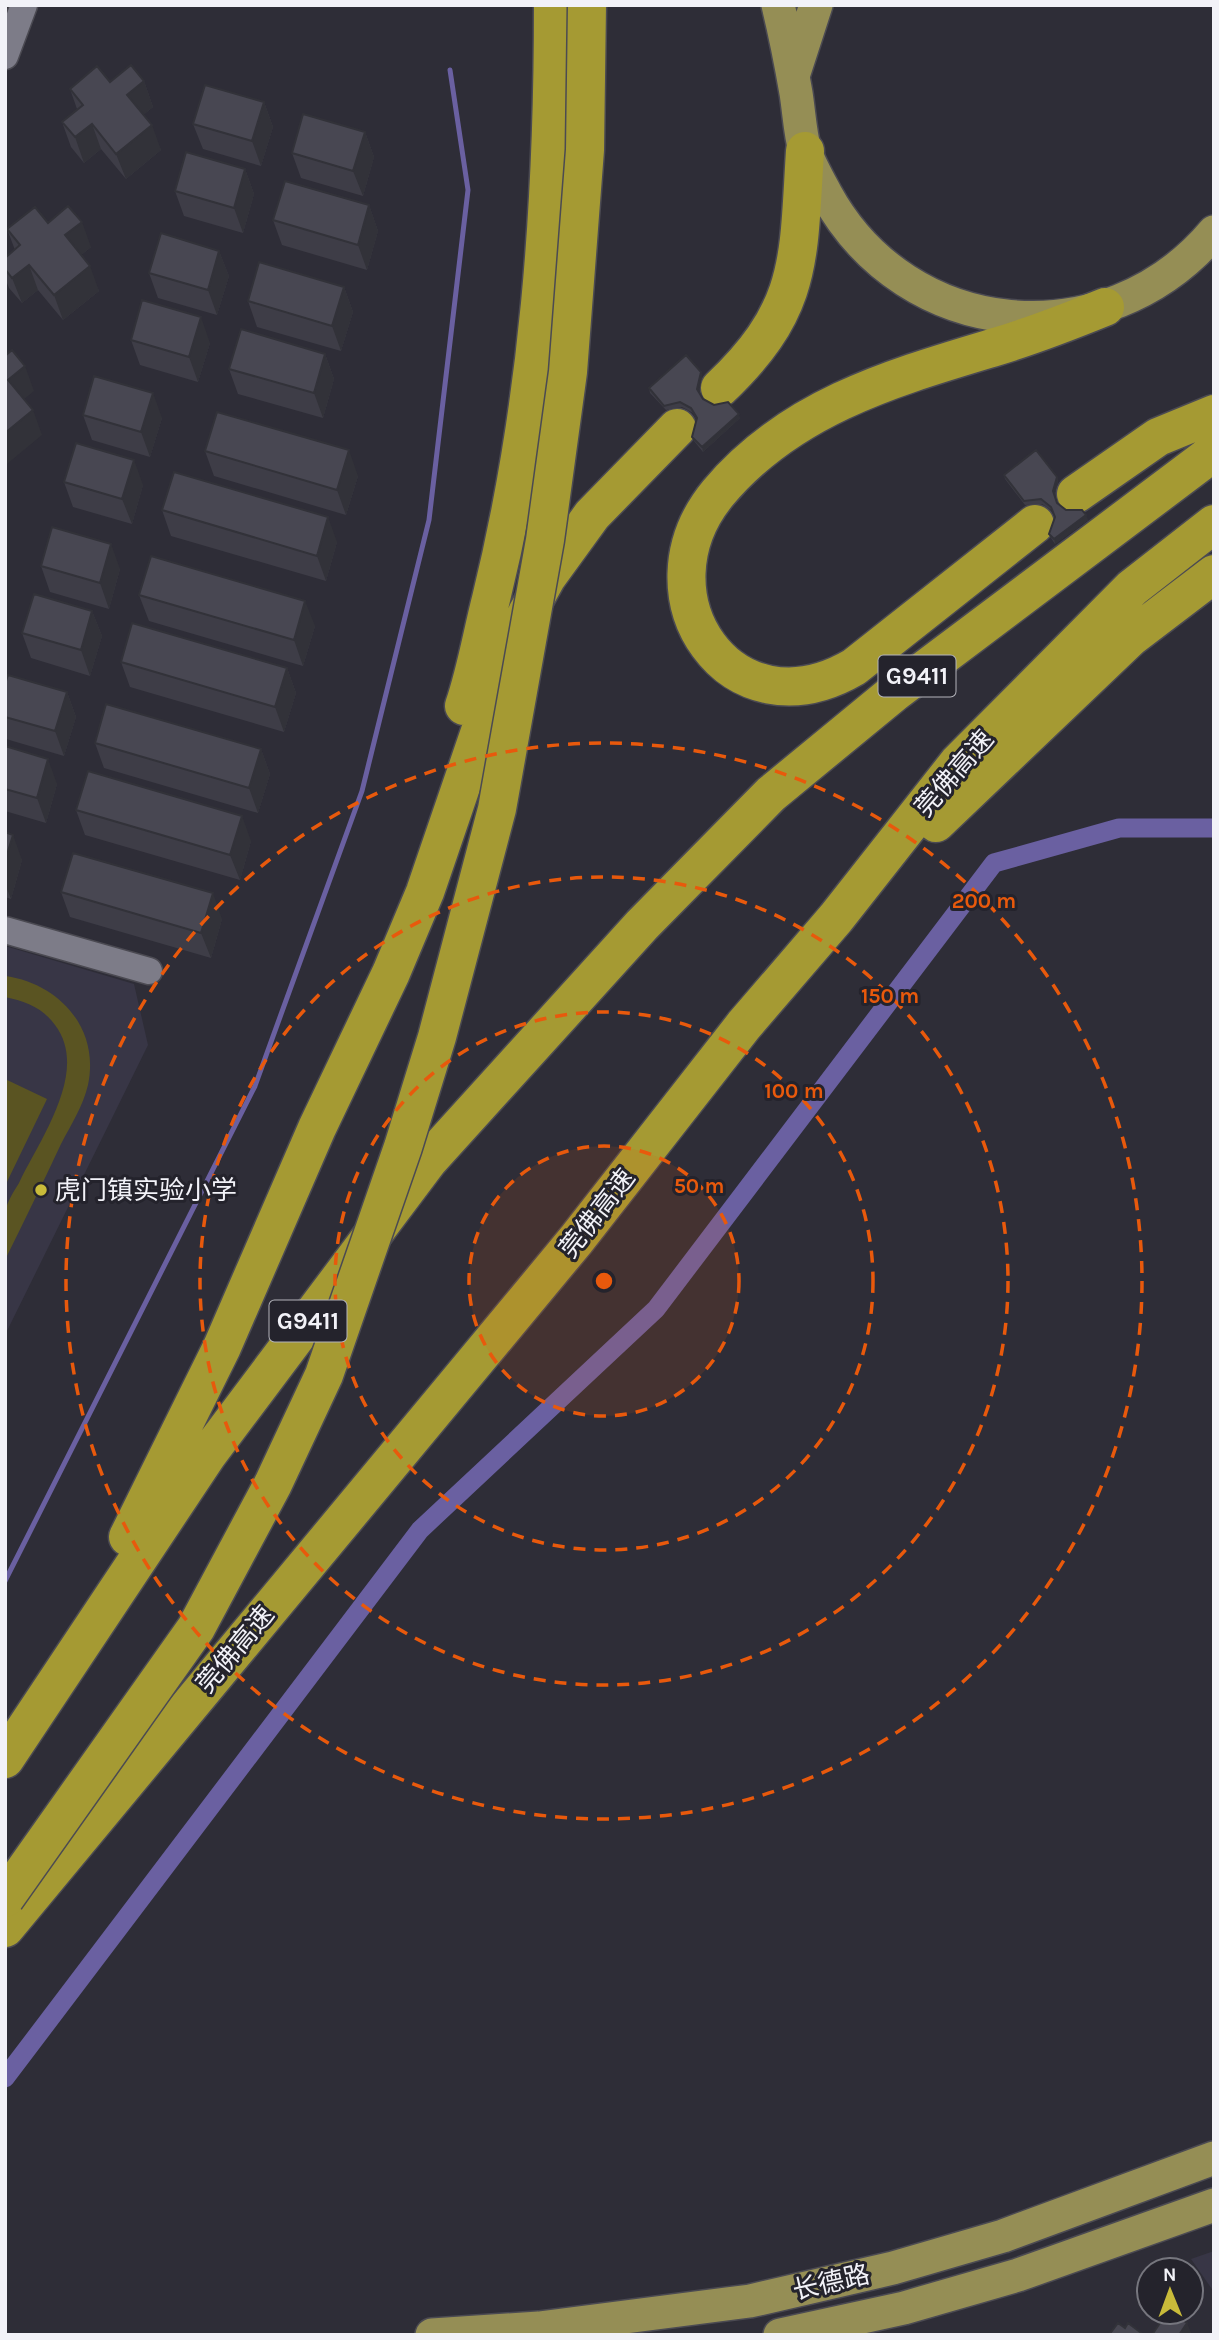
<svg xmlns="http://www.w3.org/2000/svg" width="1219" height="2340" font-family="Karla,'Noto Sans SC',sans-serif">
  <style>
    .built { fill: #383646 }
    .green { fill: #5a5422 }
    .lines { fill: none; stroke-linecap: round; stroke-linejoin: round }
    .stream { stroke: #6a60a1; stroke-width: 5 }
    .canal { stroke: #6a60a1; stroke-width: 19 }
    .minor-casing { stroke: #4b4a52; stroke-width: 29 }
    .major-casing { stroke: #4b4a52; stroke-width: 36 }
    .highway-casing { stroke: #4b4a52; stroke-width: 41 }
    .minor { stroke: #7d7c88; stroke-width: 26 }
    .major { stroke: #958e55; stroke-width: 33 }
    .highway { stroke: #a59a33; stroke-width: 38 }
    .highway-bridge-casing { stroke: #4b4a52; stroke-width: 41; stroke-linecap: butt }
    .highway-bridge { stroke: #a59a33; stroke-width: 38 }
    .wall { fill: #3e3d47 }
    .shaded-wall { fill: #323239 }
    .building { fill: #484752; stroke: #323239; stroke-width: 2 }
    .ring { fill: none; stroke: #e8590c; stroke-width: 3.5; stroke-dasharray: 12 9 }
    .poi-dot { fill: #c9bb3a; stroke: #24232c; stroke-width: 2.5 }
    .labels { text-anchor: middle; stroke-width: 6; stroke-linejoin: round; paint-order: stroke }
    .shield { fill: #24232c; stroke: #b4b4bb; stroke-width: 2 }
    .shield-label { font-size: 24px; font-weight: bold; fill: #f2f2f8 }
    .street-label { font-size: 26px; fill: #f2f2f8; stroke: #24232c }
    .poi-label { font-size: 26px; fill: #f2f2f8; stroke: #24232c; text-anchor: start }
    .centre { fill: #e8590c; stroke: #24232c; stroke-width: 3.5 }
    .ring-label { font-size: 21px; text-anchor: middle; font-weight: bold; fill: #e8590c; stroke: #24232c; stroke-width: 6; stroke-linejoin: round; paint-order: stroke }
  </style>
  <rect width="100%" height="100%" fill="#2e2d37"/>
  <!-- built -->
  <path class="built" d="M 5,946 L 134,984 L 148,1045 L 5,1335 Z
    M 1214,2251 L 1214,2292 L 1191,2259 Z"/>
  <!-- green -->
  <path class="green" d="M 6,976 C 59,984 100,1028 88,1085 C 83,1106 71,1125 61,1144 C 43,1183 24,1221 5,1260 C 5,1245 3,1227 5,1212 C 7,1202 14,1191 19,1183 C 40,1139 90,1071 55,1025 C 43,1008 25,1001 5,997 Z
    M 5,1079 L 47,1099 L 5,1186 Z"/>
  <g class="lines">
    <!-- stream -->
    <path class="stream" d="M 5,1581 L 255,1086 L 362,791 L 429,520 L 468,190 L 450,70"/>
    <!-- canal -->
    <path class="canal" d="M 5,2078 L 420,1530 L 656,1309 L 994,863 L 1119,828 L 1214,828"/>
    <!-- minor casing -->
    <g class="minor-casing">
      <path id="minor" d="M 5,56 L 24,5
        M 5,930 L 149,971"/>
    </g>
    <!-- major casing -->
    <g class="major-casing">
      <path id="major" d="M 778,5 C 785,34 791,64 796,93 C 799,112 800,133 805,151 C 810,165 819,181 826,194 C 907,342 1106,360 1214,232
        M 794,73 L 816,5
        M 432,2335 L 539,2328 L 750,2301 L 893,2268 L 1003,2236 L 1214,2158
        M 780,2335 L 904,2308 L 1018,2275 L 1214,2205"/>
    </g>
    <!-- highway casing -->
    <g class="highway-casing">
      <path id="highway" d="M 720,388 C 804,308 798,260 805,151
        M 1076,494 L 1158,437 L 1214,414
        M 1035,524 L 854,667 C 731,739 634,595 718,493 C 790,407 892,378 995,347 C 1032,336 1068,322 1105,307
        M 464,706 C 476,671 482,634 491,599 C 539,404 553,205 553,5
        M 936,823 L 1130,638 L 1214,574
        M 128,1537 L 222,1347 L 317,1128 L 391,973 L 425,892 L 503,664 L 527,613 L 547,577 L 592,515 L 677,428
        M 5,1759 L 208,1454 L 428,1161 L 642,925 L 771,794 L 895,692 L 1214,452
        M 5,1928 L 576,1240 L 744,1025 L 836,918 L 958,763 L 1132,588 L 1214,524"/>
    </g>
    <!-- minor -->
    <use href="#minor" class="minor"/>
    <!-- major -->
    <use href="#major" class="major"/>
    <!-- highway -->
    <use href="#highway" class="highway"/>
    <!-- highway-bridge casing -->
    <g class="highway-bridge-casing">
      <path id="highway-bridge" d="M 5,1898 L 196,1628 L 273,1484 L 324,1375 L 403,1147 L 437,1037 L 497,809 L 545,540 L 568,372 L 585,150 L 587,5"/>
    </g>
    <!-- highway-bridge -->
    <use href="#highway-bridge" class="highway-bridge"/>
  </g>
  <!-- wall -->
  <path class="wall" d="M 144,81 L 153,107 L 143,115 L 161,150 L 126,179 L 101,149 L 84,163 L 71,147 L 62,122 L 77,109 L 70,89 L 110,82 Z
    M 264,102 L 273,127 L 261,166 L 203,149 L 193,124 Z
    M 365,132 L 374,157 L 363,196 L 301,178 L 292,153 Z
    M 245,169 L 254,194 L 243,233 L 184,216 L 175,191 Z
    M 369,205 L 378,231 L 367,270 L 282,245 L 273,220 Z
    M 48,223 L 91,247 L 81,255 L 99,291 L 63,320 L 38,290 L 22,303 L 9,288 L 5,278 L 5,258 L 15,250 L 7,229 Z
    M 219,251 L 229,276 L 217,315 L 158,298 L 149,273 Z
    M 344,287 L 353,312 L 341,351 L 257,327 L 248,301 Z
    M 131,340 L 210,343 L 198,382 L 140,365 Z
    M 325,354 L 334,379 L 323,418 L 238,394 L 229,369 Z
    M 701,372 L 702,376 L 699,392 L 703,399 L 740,418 L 703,452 L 694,441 L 692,437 L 696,419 L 693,413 L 682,407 L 666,410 L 650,393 L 649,388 Z
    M 83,415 L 162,418 L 150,457 L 92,440 Z
    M 205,451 L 358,476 L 346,515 L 214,476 Z
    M 1004,475 L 1057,477 L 1058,482 L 1054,495 L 1057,503 L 1066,510 L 1088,520 L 1055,544 L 1051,538 L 1049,534 L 1055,517 L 1053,511 L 1042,504 L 1025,505 L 1005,479 Z
    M 64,482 L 143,485 L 132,524 L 73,507 Z
    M 162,510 L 337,542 L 326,581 L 171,536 Z
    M 41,566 L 120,569 L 109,609 L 50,592 Z
    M 139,595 L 315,626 L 303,666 L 149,621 Z
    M 92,611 L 102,636 L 90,676 L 31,658 L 22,633 Z
    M 121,662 L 287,668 L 296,693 L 284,732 L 130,687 Z
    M 5,684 L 67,692 L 76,717 L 64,756 L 6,739 Z
    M 95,743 L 261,749 L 270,774 L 258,813 L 104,768 Z
    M 5,746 L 57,784 L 46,823 L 5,811 Z
    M 76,810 L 251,841 L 240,880 L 85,835 Z
    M 5,832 L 22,860 L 11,899 L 5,897 Z
    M 61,892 L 222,919 L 211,958 L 70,917 Z"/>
  <!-- shaded-wall -->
  <path class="shaded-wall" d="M 144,81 L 153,107 L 137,120 L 127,95 Z
    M 264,102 L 273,127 L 261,166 L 252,141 Z
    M 92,124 L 101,149 L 84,163 L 75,137 Z
    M 152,125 L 161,150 L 126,179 L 116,154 Z
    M 365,132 L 374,157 L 363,196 L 353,171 Z
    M 245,169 L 254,194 L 243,233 L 234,208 Z
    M 369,205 L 378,231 L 367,270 L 358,245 Z
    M 82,222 L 91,247 L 74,261 L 65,235 Z
    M 219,251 L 229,276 L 217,315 L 208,290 Z
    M 29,265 L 38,290 L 22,303 L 12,278 Z
    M 90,266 L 99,291 L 63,320 L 54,295 Z
    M 344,287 L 353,312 L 341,351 L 332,326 Z
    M 201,317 L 210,343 L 198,382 L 189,357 Z
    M 325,354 L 334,379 L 323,418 L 314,393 Z
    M 25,366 L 34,391 L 17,405 L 8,380 Z
    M 701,372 L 702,376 L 699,393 L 697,389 Z
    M 153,393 L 162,418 L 150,457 L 141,432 Z
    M 33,410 L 42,435 L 7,464 L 5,461 L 5,433 Z
    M 739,414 L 740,418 L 703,452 L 702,447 Z
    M 349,450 L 358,476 L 346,515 L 337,490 Z
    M 134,460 L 143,485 L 132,524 L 122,499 Z
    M 1057,477 L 1058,482 L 1054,495 L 1053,491 Z
    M 1086,515 L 1088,520 L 1055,544 L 1054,539 Z
    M 328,517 L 337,542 L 326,581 L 317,556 Z
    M 111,544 L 120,569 L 109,609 L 100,583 Z
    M 305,601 L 315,626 L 303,666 L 294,640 Z
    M 92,611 L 102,636 L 90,676 L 81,650 Z
    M 287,668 L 296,693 L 284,732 L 275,707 Z
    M 67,692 L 76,717 L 64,756 L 55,731 Z
    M 261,749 L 270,774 L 258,813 L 249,788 Z
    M 48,759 L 57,784 L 46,823 L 37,798 Z
    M 242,816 L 251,841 L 240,880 L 230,855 Z
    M 13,835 L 22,860 L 11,899 L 5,884 L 5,861 Z
    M 213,893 L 222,919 L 211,958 L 201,933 Z
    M 1187,2323 L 1192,2335 L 1179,2335 Z"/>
  <!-- building -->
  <path class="building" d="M 131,65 L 144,81 L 127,95 L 152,125 L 116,154 L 92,124 L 75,137 L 62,122 L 83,105 L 70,89 L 97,66 L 110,82 Z
    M 205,85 L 264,102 L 252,141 L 193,124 Z
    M 303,114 L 365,132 L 353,171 L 292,153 Z
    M 186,152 L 245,169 L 234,208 L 175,191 Z
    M 285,181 L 369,205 L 358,245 L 273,220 Z
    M 68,206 L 82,222 L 65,235 L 90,266 L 54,295 L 29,265 L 12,278 L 5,269 L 5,258 L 20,245 L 7,229 L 35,207 L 48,223 Z
    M 161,233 L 219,251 L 208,290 L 149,273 Z
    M 259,262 L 344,287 L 332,326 L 248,301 Z
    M 142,300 L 201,317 L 189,357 L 131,340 Z
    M 241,329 L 325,354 L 314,393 L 229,369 Z
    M 12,350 L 25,366 L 8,380 L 33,410 L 5,433 L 5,356 Z
    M 686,355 L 701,372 L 697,389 L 703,399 L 714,405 L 728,402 L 739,414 L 702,447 L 692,437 L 697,418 L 691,408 L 680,402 L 664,406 L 649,388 Z
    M 94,376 L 153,393 L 141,432 L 83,415 Z
    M 217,412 L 349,450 L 337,490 L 205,451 Z
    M 76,443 L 134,460 L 122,499 L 64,482 Z
    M 1036,450 L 1057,477 L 1053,491 L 1057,503 L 1066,510 L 1082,510 L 1086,515 L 1054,539 L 1049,534 L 1055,517 L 1051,507 L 1041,499 L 1024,501 L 1004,475 Z
    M 174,472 L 328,517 L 317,556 L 162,510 Z
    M 52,527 L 111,544 L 100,583 L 41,566 Z
    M 151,556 L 305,601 L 294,640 L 139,595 Z
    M 34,594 L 92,611 L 81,650 L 22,633 Z
    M 132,623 L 287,668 L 275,707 L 121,662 Z
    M 8,675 L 67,692 L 55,731 L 5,717 L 5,684 Z
    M 106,704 L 261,749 L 249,788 L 95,743 Z
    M 5,746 L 48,759 L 37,798 L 5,789 Z
    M 88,771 L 242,816 L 230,855 L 76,810 Z
    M 5,832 L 13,835 L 5,861 Z
    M 73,853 L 213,893 L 201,933 L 61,892 Z
    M 1174,2314 L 1187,2323 L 1179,2335 L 1152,2335 L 1164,2317 L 1169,2321 Z
    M 1118,2323 L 1125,2328 L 1128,2323 L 1144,2335 L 1109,2335 Z"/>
  <!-- distance rings -->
  <circle cx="604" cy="1281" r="135" fill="#e8590c" fill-opacity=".12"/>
  <g class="ring">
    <circle cx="604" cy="1281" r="135"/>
    <circle cx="604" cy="1281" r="269"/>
    <circle cx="604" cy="1281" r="404"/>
    <circle cx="604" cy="1281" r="538"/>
  </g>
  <!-- markers -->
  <circle class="poi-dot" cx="41" cy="1190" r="7"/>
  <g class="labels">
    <!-- shield labels -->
    <g class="shield">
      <rect x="878.5" y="655.5" width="77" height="41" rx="5"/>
      <rect x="269.5" y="1300.5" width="77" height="41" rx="5"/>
    </g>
    <g class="shield-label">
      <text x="917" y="684">G9411</text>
      <text x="308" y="1329">G9411</text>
    </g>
    <!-- street labels -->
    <g class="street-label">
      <text transform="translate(954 773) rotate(-49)" y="9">莞佛高速</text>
      <text transform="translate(597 1213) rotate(-52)" y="9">莞佛高速</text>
      <text transform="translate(235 1649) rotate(-50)" y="9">莞佛高速</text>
      <text transform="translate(831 2282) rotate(-13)" y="9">长德路</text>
    </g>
    <!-- poi labels -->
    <g class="poi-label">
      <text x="55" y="1199">虎门镇实验小学</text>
    </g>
  </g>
  <circle cx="604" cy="1281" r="10" class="centre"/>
  <g class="ring-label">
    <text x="984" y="908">200 m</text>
    <text x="890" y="1003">150 m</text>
    <text x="794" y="1098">100 m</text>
    <text x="699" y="1193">50 m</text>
  </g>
  <!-- border -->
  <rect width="1219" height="2340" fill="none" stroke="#f2f2f8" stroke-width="14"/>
  <!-- north arrow -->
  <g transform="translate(1170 2291) rotate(359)"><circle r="33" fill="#24232c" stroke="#76767e" stroke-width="2"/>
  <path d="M0-5L12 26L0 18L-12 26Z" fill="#c9bb3a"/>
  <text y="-10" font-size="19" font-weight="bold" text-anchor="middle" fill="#f2f2f8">N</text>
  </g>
</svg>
